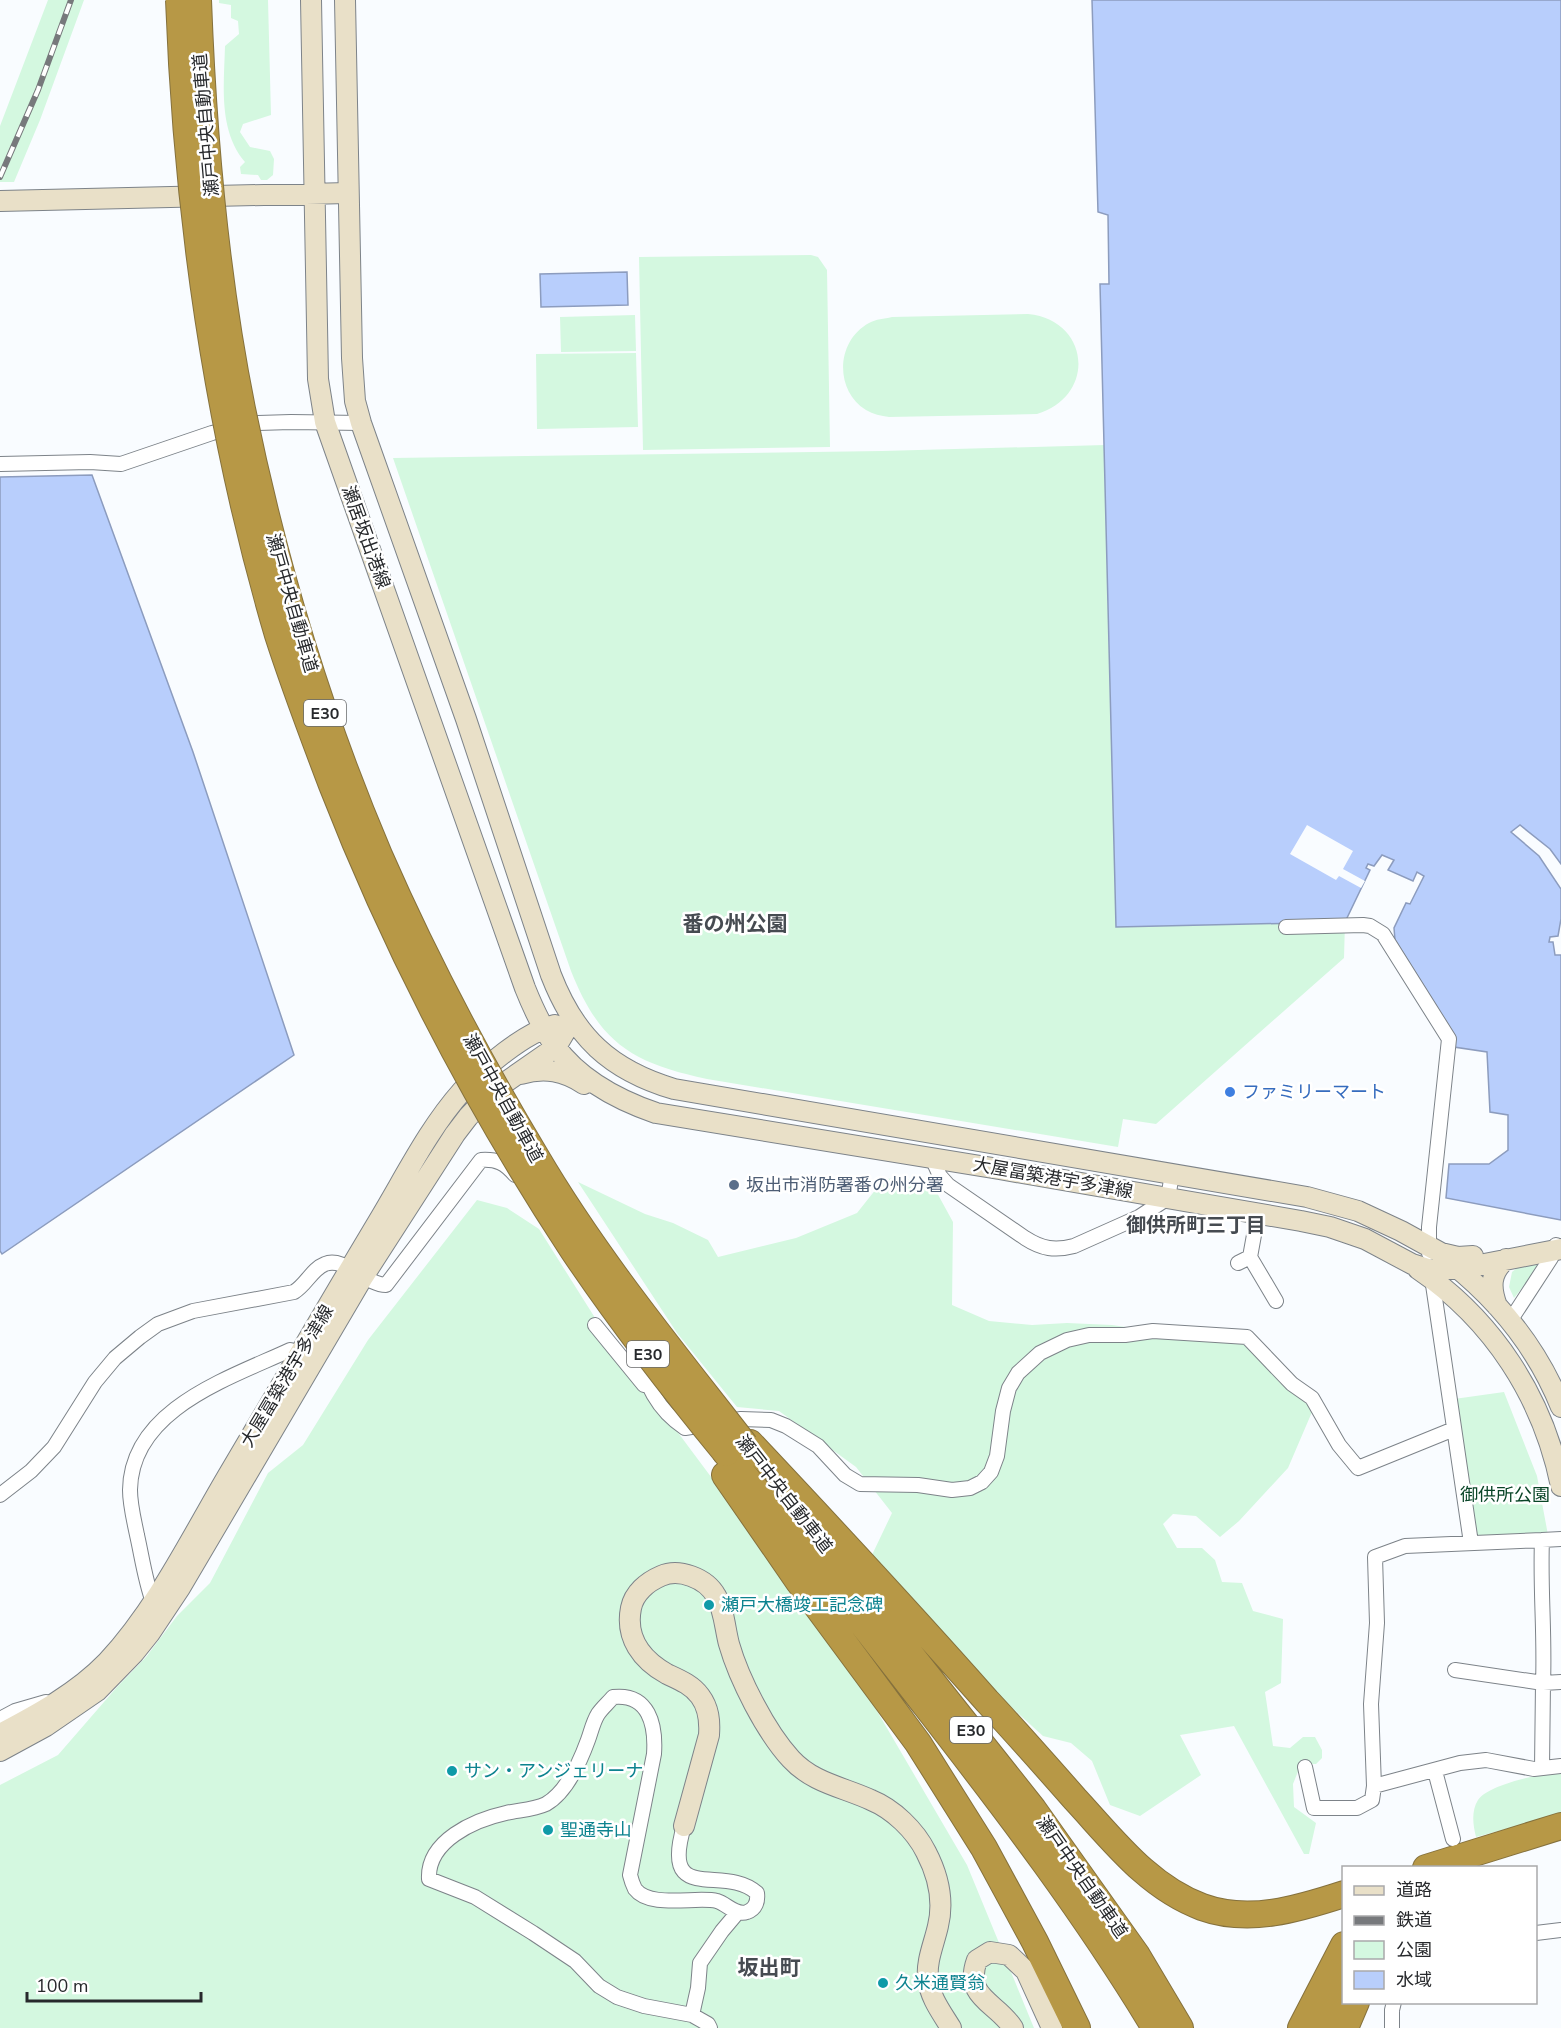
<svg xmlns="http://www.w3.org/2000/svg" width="1561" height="2028" font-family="'Nunito Sans','Noto Sans JP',sans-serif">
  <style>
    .green { fill: #d4f8e0 }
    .water { fill: #b8cefc; stroke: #8c9cbe; stroke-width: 1.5 }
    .pier { fill: #f9fcff }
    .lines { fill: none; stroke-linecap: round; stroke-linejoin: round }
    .street-casing { stroke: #7d8389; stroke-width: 16 }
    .secondary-casing { stroke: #7d8389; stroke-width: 22 }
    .highway-casing { stroke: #85713d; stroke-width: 28 }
    .street { stroke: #fff; stroke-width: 14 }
    .secondary { stroke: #e9e0c8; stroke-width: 20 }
    .highway { stroke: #b79846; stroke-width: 26 }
    .rail-casing { stroke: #77797c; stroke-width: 6 }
    .rail { stroke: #fff; stroke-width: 4; stroke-dasharray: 11; stroke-linecap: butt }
    .highway-bridge-casing { stroke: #85713d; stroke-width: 28; stroke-linecap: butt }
    .highway-bridge { stroke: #b79846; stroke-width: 26 }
    .shop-dot { fill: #3f7fe0; stroke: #fff; stroke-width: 2 }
    .service-dot { fill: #5c6f8a; stroke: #fff; stroke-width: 2 }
    .culture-dot { fill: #0f9aa8; stroke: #fff; stroke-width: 2 }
    .labels { text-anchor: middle; stroke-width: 5; stroke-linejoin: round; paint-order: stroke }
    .shield { fill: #fff; stroke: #68696b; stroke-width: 1.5 }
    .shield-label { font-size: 16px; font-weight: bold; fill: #27292c }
    .street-label { font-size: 18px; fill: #27292c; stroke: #fff }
    .shop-label { font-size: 18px; fill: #366cbe; stroke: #fff; text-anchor: start }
    .service-label { font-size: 18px; fill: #4e5e75; stroke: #fff; text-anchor: start }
    .park-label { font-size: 18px; fill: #094527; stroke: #fff }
    .culture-label { font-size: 18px; fill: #0d838f; stroke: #fff; text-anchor: start }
    .neighbourhood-label { font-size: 20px; font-weight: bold; fill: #464b51; stroke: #fff }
    .quarter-label { font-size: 21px; font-weight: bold; fill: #464b51; stroke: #fff }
  </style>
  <rect width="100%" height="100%" fill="#f9fcff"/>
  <!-- green -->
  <path class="green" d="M 48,0 L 84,0 L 40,120 L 14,182 L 0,182 L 0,126 Z
    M 219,0 L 268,0 L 271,115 L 243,124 L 240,132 L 250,147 L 270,151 L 274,159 L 273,175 L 267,180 L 261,180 L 258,175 L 241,174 L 240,167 L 245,162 C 218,130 224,85 225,46 L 239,34 L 238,21 L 231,18 L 231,5 L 219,3 Z
    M 811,255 L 818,257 L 827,270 L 830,447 L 643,450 L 639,257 Z
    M 1028,314 C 1090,320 1097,396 1037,414 L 889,417 C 881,416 873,414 866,410 C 834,390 836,341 869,323 C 876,319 884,319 892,317 Z
    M 635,315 L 636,351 L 561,352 L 560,317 Z
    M 636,353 L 638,427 L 537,429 L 536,354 Z
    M 1105,445 L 1116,927 L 1345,922 L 1344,958 L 1156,1124 L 1123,1119 L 1118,1147 L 707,1079 C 633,1063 600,1044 571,971 L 393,458 L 882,451 Z
    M 905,1178 L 936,1191 L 953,1222 L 952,1305 L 989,1321 L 1032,1325 L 1067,1323 L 1112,1325 L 1243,1344 L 1305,1392 L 1312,1412 L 1288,1468 L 1239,1521 L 1220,1537 L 1196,1516 L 1173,1514 L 1163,1524 L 1177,1548 L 1202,1548 L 1215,1560 L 1222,1582 L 1242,1583 L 1253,1611 L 1283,1619 L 1281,1683 L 1265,1692 L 1273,1746 L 1290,1748 L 1303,1737 L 1315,1737 L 1322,1750 L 1322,1758 L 1316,1764 L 1301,1764 L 1293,1784 L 1294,1807 L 1316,1823 L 1309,1854 L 1304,1854 L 1234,1726 L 1180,1735 L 1201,1775 L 1140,1816 L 1110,1805 L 1092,1761 L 1071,1743 L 1043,1736 L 1009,1705 L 871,1557 L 892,1513 L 856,1467 L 779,1411 L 737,1407 L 677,1333 L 578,1182 L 645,1214 L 673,1223 L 708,1240 L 718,1257 L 796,1238 L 857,1213 L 884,1179 Z
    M 477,1200 L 507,1208 L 539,1229 L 609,1340 L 846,1658 L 967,1865 L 1034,2028 L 0,2028 L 0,1785 L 58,1755 L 117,1687 L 146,1657 L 177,1616 L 210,1583 L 268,1473 L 303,1445 L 368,1340 Z
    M 1542,1263 L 1514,1298 L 1509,1287 L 1512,1272 L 1517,1268 Z
    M 1504,1392 L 1537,1476 L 1548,1535 L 1475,1536 L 1454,1399 Z
    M 1561,1771 L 1561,1814 L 1476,1837 C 1473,1825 1471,1811 1478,1800 C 1489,1784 1542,1774 1561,1771 Z"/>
  <!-- water -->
  <path class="water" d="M 1092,0 L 1561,0 L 1561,864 L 1550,849 L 1520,825 L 1511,832 L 1539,856 L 1561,889 L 1561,919 L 1558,936 L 1550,937 L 1549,942 L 1553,942 L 1555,955 L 1561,955 L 1561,1220 L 1446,1198 L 1449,1164 L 1489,1164 L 1508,1150 L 1508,1115 L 1490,1112 L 1487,1052 L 1454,1047 L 1455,1036 L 1395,940 L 1394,928 L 1406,903 L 1410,904 L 1424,876 L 1417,872 L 1413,881 L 1388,870 L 1394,860 L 1382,855 L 1374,866 L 1368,864 L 1366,868 L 1370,870 L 1345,922 L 1116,927 L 1100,284 L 1109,284 L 1108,215 L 1098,212 Z
    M 627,272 L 628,305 L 541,307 L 540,274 Z
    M 92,475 L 193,752 L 294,1055 L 2,1254 L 0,1251 L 0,477 Z"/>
  <!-- pier -->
  <path class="pier" d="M 1307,825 L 1353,851 L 1343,869 L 1365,881 L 1361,888 L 1339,876 L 1336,880 L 1290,854 Z"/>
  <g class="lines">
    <!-- street casing -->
    <g class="street-casing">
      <path id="street" d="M 0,464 L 90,462 L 121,464 L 212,433 L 236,427 L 258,423 L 291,422 L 361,423
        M 1286,927 L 1363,925 L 1370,926 L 1383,934 L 1449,1039 L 1429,1227 L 1429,1253
        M 932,1158 L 940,1176 L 948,1185 L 1025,1238 C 1042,1249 1055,1251 1074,1246 L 1139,1217 L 1168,1198 L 1172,1174
        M 1250,1257 L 1276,1301
        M 1238,1263 L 1250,1257 L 1258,1213
        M 1432,1278 L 1471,1543
        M 1510,1321 L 1551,1258 L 1556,1245
        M 595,1325 L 644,1385
        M 638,1352 C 645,1383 657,1410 685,1428 L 741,1419 L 771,1420 L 786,1426 L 818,1446 L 845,1475 L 860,1484 L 918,1485 L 952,1490 L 970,1488 L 982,1482 L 991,1472 L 997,1456 L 1003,1411 L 1009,1388 L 1018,1373 L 1040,1353 L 1067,1340 L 1089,1335 L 1125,1335 L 1153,1331 L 1247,1337 L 1292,1384 L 1312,1398 L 1339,1445 L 1358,1468 L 1454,1429
        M 0,1495 L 31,1471 L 54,1447 L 95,1382 L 115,1358 L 140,1337 L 158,1324 L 193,1311 L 294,1292 C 306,1285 312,1269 325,1264 C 344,1256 366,1285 386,1285 L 481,1160 C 497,1159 505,1163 515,1175
        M 1542,1540 L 1561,1539
        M 153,1602 C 145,1580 142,1557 137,1535 C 134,1520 130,1505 130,1490 C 131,1409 230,1378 290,1350 L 301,1353
        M 1455,1670 L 1543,1683 L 1542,1768
        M 0,1719 L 15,1711 L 46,1702
        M 1305,1767 L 1314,1808 L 1357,1808 L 1372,1800 L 1374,1786 L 1371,1704 L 1377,1623 L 1375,1557 L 1405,1546 L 1542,1540 C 1540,1588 1545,1635 1543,1683 L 1561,1682
        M 1435,1771 L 1453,1839
        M 1374,1786 L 1460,1763 L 1486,1760 L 1534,1769 L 1561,1766
        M 684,1826 C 660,1907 724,1863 757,1893 C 758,1901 756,1909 747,1912 C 736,1916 727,1904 717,1901 C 697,1896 650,1909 635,1889 C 633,1885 631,1879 630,1875 L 654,1754 C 656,1725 649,1693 613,1697 C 608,1703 602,1708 598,1714 C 593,1722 591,1732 588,1740 C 580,1762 567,1792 546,1804 C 533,1810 519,1810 506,1813 C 474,1820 427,1841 429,1879 L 475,1897 L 533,1933 L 575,1961 L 599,1986 L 617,1997 L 644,2006 L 692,2015 L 708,2024 L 710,2028
        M 1536,1933 L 1561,1930
        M 692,2015 L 698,1988 L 700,1963 L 722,1931 L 738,1912
        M 1392,2028 L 1392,2010 L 1394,2002"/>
    </g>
    <!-- secondary casing -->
    <g class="secondary-casing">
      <path id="secondary" d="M 311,0 L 318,379 L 325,422 L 525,988 C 533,1008 542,1028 555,1046 C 579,1079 618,1100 656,1113 L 999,1169 L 1301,1221 L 1330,1227 L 1365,1239 L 1412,1264 L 1431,1270 L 1469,1267 L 1561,1249
        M 345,0 L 352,358 L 355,401 L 361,423 L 466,719 L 551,975 C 575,1037 610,1070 674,1089 L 1307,1197 L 1358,1211 L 1401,1231 L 1441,1253 L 1458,1257 L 1473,1256
        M 0,201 L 348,193
        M 521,1074 C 545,1067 564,1071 584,1084
        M 1451,1263 C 1499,1301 1538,1350 1561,1407
        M 1418,1269 C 1493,1320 1543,1397 1561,1486
        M 1497,1306 C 1490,1287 1490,1273 1506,1259
        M 0,1734 C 38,1714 77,1693 107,1662 C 157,1608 190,1540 227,1477 C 279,1389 330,1302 382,1215 C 407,1173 430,1127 462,1091 C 483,1068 525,1032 555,1025
        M 0,1751 L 46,1726 L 97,1691 L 134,1653 L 150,1633 L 180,1588 L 363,1277 L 455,1134 L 468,1117 L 493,1091 L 556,1047 L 572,1020
        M 684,1826 L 709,1735 C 710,1721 709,1708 700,1696 C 692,1685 680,1680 667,1674 C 642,1660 625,1638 631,1608 C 634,1593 647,1582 661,1576 C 679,1568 706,1578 716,1596 C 724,1609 725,1629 729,1644 C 739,1679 766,1732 791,1759 C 813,1783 843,1787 871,1800 C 893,1809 915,1830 926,1852 C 938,1875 944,1901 938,1926 C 934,1944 926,1961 928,1979 C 930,1998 942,2013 951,2028
        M 1013,2028 C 997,2002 963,1998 977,1960 L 990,1952 L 1009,1955 L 1026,1971 L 1052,2028"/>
    </g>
    <!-- highway casing -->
    <g class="highway-casing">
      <path id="highway" d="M 750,1443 C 830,1528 910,1614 987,1701 C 1017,1733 1046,1766 1075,1799 C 1113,1840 1148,1887 1202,1907 C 1249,1924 1298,1909 1344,1894
        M 726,1453 C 795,1536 860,1621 926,1706 C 1007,1810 1087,1915 1155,2028
        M 725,1475 L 799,1582 L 918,1743 L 984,1848 L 1035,1942 L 1077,2028
        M 823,1544 L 1033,1809 L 1136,1954 L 1180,2028
        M 1426,1868 L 1561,1826
        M 1301,2028 L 1344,1945
        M 1324,2028 L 1344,1982
        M 1345,2028 L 1356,2002"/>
    </g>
    <!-- street -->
    <use href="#street" class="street"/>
    <!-- secondary -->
    <use href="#secondary" class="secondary"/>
    <!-- highway -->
    <use href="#highway" class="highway"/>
    <!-- rail casing -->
    <g class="rail-casing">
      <path id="rail" d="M 0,177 L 38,90 L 71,0"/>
    </g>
    <!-- rail -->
    <use href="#rail" class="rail"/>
    <!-- highway-bridge casing -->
    <g class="highway-bridge-casing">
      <path id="highway-bridge" d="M 179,0 C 187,215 217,428 278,635 C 294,685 313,735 332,785 C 395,947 477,1104 573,1250 C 620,1320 672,1387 726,1453
        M 198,0 C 203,136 215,275 242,409 C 273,561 318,712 379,855 C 424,958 478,1060 536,1157 C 596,1259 672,1351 745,1445"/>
    </g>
    <!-- highway-bridge -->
    <use href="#highway-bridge" class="highway-bridge"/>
  </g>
  <!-- markers -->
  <circle class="shop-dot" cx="1230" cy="1092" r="6"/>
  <circle class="service-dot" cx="734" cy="1185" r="6"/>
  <g class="culture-dot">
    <circle cx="709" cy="1605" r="6"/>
    <circle cx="452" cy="1771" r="6"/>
    <circle cx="548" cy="1830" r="6"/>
    <circle cx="883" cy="1983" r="6"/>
  </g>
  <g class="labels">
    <!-- shield labels -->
    <g class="shield">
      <rect x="304" y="700" width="42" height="26" rx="4.5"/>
      <rect x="627" y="1341" width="42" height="26" rx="4.5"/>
      <rect x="950" y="1717" width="42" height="26" rx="4.5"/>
    </g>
    <g class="shield-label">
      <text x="325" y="719">E30</text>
      <text x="648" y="1360">E30</text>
      <text x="971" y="1736">E30</text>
    </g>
    <!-- street labels -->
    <g class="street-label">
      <text transform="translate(206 125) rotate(-95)" y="6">瀬戸中央自動車道</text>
      <text transform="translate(366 537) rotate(70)" y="6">瀬居坂出港線</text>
      <text transform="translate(292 603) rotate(74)" y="6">瀬戸中央自動車道</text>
      <text transform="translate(503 1098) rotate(61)" y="6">瀬戸中央自動車道</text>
      <text transform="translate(1053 1178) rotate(10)" y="6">大屋冨築港宇多津線</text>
      <text transform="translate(287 1376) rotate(-59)" y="6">大屋冨築港宇多津線</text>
      <text transform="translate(784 1494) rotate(52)" y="6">瀬戸中央自動車道</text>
      <text transform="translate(1082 1877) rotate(55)" y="6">瀬戸中央自動車道</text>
    </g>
    <!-- shop labels -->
    <g class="shop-label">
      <text x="1242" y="1098">ファミリーマート</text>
    </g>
    <!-- service labels -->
    <g class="service-label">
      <text x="746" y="1191">坂出市消防署番の州分署</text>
    </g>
    <!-- park labels -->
    <g class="park-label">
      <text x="1505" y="1501">御供所公園</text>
    </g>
    <!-- culture labels -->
    <g class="culture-label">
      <text x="721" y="1611">瀬戸大橋竣工記念碑</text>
      <text x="464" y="1777">サン・アンジェリーナ</text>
      <text x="560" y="1836">聖通寺山</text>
      <text x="895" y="1989">久米通賢翁</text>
    </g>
    <!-- neighbourhood labels -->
    <g class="neighbourhood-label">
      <text x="1196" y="1232">御供所町三丁目</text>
    </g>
    <!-- quarter labels -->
    <g class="quarter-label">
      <text x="735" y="931">番の州公園</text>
      <text x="769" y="1975">坂出町</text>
    </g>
  </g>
  <!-- legend -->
  <rect x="1342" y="1866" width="195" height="138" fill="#ffffff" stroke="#a9a9ab" stroke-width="1.5"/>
  <rect x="1354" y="1886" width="30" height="9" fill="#e9e0c8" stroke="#a9a9ab" stroke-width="1.5"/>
  <text x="1396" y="1896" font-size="18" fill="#27292c">道路</text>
  <rect x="1354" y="1916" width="30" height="9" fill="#77797c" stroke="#a9a9ab" stroke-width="1.5"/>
  <text x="1396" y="1926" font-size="18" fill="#27292c">鉄道</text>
  <rect x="1354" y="1941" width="30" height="18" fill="#d4f8e0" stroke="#a9a9ab" stroke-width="1.5"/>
  <text x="1396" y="1956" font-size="18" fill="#27292c">公園</text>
  <rect x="1354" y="1971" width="30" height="18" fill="#b8cefc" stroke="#a9a9ab" stroke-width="1.5"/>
  <text x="1396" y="1986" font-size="18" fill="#27292c">水域</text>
  <!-- scale -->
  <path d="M27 1992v9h174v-9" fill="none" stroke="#27292c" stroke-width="3"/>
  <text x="36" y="1992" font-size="18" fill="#27292c" stroke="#ffffff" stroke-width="4.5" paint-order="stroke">100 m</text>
</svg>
